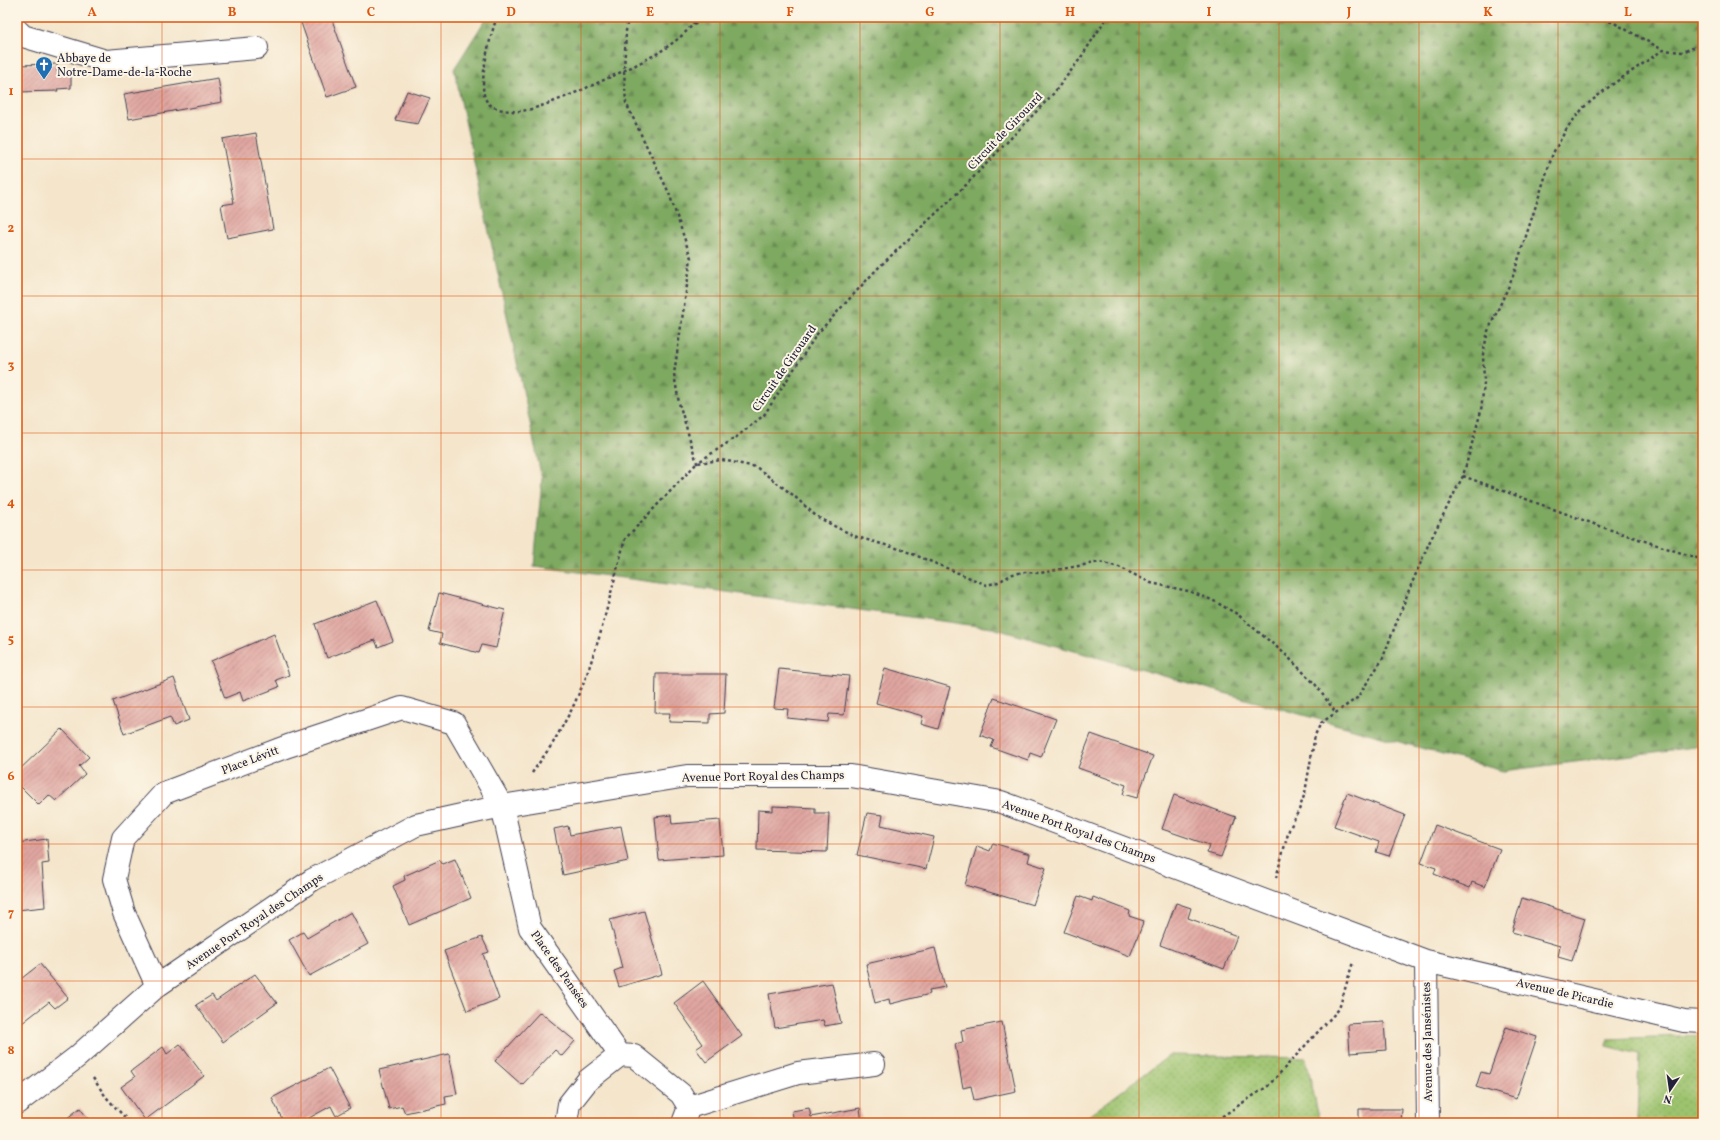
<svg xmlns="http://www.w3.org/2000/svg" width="1720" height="1140" font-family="Vollkorn,serif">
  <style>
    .grass { fill: url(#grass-dots); stroke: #607254 }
    .forest { fill: url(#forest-firs); stroke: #50664e }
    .building { fill: url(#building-hatch) }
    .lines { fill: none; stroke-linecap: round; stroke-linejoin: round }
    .minor-casing { stroke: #423f51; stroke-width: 24 }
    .path { stroke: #423f51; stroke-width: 2.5; stroke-dasharray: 3 3; stroke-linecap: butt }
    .minor { stroke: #fff; stroke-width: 22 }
    .grid { fill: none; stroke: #de560e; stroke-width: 1; stroke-opacity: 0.55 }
    .labels { text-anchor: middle; stroke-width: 4; stroke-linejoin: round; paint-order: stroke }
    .poi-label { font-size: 12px; fill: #22223b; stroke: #fcf5e5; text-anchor: start }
    .street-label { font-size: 12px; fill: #22223b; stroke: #fcf5e5 }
    .neatline { fill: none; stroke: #de560e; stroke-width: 1.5 }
    .grid-label { font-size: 13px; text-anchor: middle; font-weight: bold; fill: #de560e }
  </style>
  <defs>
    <pattern id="grass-dots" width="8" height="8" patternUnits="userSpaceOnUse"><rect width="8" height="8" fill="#9dc36e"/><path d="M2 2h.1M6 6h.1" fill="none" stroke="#87a760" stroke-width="1.8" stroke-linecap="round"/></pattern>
    <pattern id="forest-firs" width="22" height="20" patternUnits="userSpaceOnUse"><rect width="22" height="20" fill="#7ea961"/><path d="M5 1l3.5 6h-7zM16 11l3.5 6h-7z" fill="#678951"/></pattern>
    <pattern id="building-hatch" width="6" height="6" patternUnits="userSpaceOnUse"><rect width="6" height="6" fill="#e0a6a0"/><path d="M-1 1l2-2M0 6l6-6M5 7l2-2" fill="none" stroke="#b58784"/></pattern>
  </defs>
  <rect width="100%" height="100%" fill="#fcf5e5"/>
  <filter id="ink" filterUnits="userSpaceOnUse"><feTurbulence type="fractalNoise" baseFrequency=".025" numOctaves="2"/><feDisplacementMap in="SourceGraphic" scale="8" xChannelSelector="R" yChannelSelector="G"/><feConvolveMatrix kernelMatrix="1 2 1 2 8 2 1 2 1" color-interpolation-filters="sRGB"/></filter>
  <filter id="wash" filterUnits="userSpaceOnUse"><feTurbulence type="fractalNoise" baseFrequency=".012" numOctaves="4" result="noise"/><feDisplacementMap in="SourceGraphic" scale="16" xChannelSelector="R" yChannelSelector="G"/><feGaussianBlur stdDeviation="0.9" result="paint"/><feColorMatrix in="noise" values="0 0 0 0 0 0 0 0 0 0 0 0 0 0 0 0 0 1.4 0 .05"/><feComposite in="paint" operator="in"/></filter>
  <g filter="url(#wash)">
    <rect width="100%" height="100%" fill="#f4e5cb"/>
    <!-- grass -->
    <path class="grass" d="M 1703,1035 L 1703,1123 L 1637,1123 L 1639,1054 L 1607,1046 L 1608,1039 Z
      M 1170,1055 L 1306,1058 L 1320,1123 L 1079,1123 Z"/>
    <!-- forest -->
    <path class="forest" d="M 487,17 L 1703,17 L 1703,746 L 1503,771 L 992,628 L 534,566 L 542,479 L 454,69 Z"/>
    <g id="blocks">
      <!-- building -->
      <path class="building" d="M 299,17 L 331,17 L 356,87 L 327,97 Z
        M 57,64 L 57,72 L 71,73 L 71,88 L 57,89 L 58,91 L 17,92 L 17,65 Z
        M 218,78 L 222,102 L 129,119 L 124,94 Z
        M 407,91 L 430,98 L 418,124 L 395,120 Z
        M 256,133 L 273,229 L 227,238 L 221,205 L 234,203 L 222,139 Z
        M 439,593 L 505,610 L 496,648 L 482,645 L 479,653 L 440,643 L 442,634 L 429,631 Z
        M 377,600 L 393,641 L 378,647 L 375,640 L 327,658 L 315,624 Z
        M 274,634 L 289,675 L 276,680 L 279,687 L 243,701 L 240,692 L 225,698 L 211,661 Z
        M 885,668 L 950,687 L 938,729 L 921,724 L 923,716 L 876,703 Z
        M 779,669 L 849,676 L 844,715 L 829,714 L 828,722 L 787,718 L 788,709 L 774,708 Z
        M 656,674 L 726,674 L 724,713 L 710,714 L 710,723 L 669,722 L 670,713 L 655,713 Z
        M 174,678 L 189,720 L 174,726 L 170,717 L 124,734 L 113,701 Z
        M 994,698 L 1056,719 L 1041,757 L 1030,753 L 1028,760 L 991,747 L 994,740 L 980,735 Z
        M 62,729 L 89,757 L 79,766 L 85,774 L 56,801 L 49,795 L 39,805 L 17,783 L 17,772 Z
        M 1091,734 L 1153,756 L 1137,798 L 1123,794 L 1126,785 L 1078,768 Z
        M 1347,793 L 1405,815 L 1389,856 L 1376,852 L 1379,842 L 1334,826 Z
        M 1174,795 L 1236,817 L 1221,857 L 1207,853 L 1209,845 L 1162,829 Z
        M 773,806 L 815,808 L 815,813 L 829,813 L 827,852 L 757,850 L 758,810 L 773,811 Z
        M 867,813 L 883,815 L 881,825 L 934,837 L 926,869 L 857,855 Z
        M 671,815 L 672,824 L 720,820 L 723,855 L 659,860 L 655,817 Z
        M 1435,825 L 1500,849 L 1485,887 L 1472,882 L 1470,888 L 1434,874 L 1436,868 L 1421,863 Z
        M 568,826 L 570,835 L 621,826 L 628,861 L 563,875 L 554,829 Z
        M 47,839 L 49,863 L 42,864 L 45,907 L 17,910 L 17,843 Z
        M 993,843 L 1030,854 L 1028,862 L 1046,868 L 1033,905 L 965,885 L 977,846 L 990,851 Z
        M 455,859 L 471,898 L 409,925 L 393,886 L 405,880 L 404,876 L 440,860 L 442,864 Z
        M 1078,896 L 1092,901 L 1093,897 L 1130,911 L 1129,916 L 1144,921 L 1130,956 L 1064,932 Z
        M 1522,898 L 1585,918 L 1572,961 L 1558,957 L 1560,946 L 1512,932 Z
        M 1176,903 L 1191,908 L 1188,918 L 1237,936 L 1224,969 L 1160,945 Z
        M 644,911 L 662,974 L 619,987 L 614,971 L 622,968 L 610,920 Z
        M 351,912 L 368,944 L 309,976 L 289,940 L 303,932 L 307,938 Z
        M 482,937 L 489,952 L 483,954 L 499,999 L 467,1011 L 444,951 Z
        M 935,948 L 945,987 L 929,990 L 930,994 L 890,1004 L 889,999 L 875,1003 L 866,964 Z
        M 40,964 L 68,998 L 55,1008 L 49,1002 L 17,1027 L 17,982 Z
        M 255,974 L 277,1003 L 223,1042 L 196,1005 L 212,995 L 216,1001 Z
        M 703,981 L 742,1036 L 706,1062 L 696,1049 L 703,1044 L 674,1003 Z
        M 832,983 L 841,1023 L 825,1026 L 823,1020 L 775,1028 L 769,994 Z
        M 540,1012 L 575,1041 L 562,1056 L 555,1050 L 522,1085 L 495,1061 Z
        M 1002,1022 L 1016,1091 L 974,1100 L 971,1086 L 963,1088 L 955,1044 L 963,1042 L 961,1030 Z
        M 1384,1022 L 1386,1050 L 1350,1053 L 1348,1024 Z
        M 1506,1027 L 1537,1037 L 1516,1099 L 1476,1087 L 1481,1072 L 1489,1074 Z
        M 180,1044 L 204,1076 L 145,1120 L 121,1087 L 135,1077 L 131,1071 L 163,1047 L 167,1054 Z
        M 449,1054 L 457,1094 L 445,1096 L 446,1104 L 405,1113 L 402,1106 L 389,1109 L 379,1070 Z
        M 329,1068 L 350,1108 L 336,1116 L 331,1106 L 300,1123 L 284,1123 L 272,1098 Z
        M 80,1108 L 91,1123 L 61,1123 Z
        M 809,1108 L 811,1117 L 860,1108 L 862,1123 L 794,1123 L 792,1111 Z
        M 1359,1109 L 1402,1109 L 1401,1123 L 1359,1123 Z"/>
    </g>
  </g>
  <g filter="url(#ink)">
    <use href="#blocks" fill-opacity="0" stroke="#423f51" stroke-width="1"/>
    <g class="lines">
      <!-- minor casing -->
      <g class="minor-casing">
        <path id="minor" d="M 17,30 L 23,36 L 106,61 L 257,48
          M 1426,961 L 1428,1123
          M 157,986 L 124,913 L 114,879 L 123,838 L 164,793 L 288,746 L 402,708 L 454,723 L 502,806 L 530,928 L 620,1055
          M 17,1103 L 77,1057 L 157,986 L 312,880 L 416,825 L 502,806 L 687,776 L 851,776 L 1001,802 L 1426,961 L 1684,1021 L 1703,1022
          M 689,1107 L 798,1073 L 874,1064
          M 566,1123 L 569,1104 L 588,1080 L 620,1055 L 634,1056 L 681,1094 L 689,1107 L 683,1123"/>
      </g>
      <!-- path -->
      <path class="path" d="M 497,17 C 491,33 477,85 486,100 C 491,110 511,112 522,111 C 544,107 572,94 593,85 C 615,75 637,65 658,53 C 672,44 690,31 698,17
        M 628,17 L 626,31 L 624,70 L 626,103 L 669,193 L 691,258 L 674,374 L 679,403 L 697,463 L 738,436 L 764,415 L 817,334 L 877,269 L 966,185 L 1053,94 L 1080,59 L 1107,17
        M 1598,17 L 1616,24 L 1663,50 L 1682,52 L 1703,44
        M 694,25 L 705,17
        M 1463,476 L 1605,528 L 1703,560
        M 532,773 L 553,743 L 572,709 L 585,680 L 600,635 L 625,539 L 697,463 L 722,460 L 756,467 L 793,495 L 816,516 L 836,527 L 857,537 L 903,550 L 987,585 L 998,582 L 1013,574 L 1025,572 L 1040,573 L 1100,562 L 1119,567 L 1151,583 L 1188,591 L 1212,600 L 1237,614 L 1285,654 L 1315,684 L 1336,713
        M 1276,878 L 1289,830 L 1299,810 L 1305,793 L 1315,735 L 1321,723 L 1357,698 L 1382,660 L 1409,590 L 1429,543 L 1463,476 L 1481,411 L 1484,383 L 1483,354 L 1488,331 L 1512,279 L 1553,153 L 1567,128 L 1584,107 L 1610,86 L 1663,50
        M 93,1078 L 106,1097 L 130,1123
        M 1212,1123 L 1268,1086 L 1339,1009 L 1353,962"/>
      <!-- minor -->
      <use href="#minor" class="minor"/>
    </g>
  </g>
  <!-- grid -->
  <path class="grid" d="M 162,17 L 162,1123M 301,17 L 301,1123M 441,17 L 441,1123M 581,17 L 581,1123M 720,17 L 720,1123M 860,17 L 860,1123M 1000,17 L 1000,1123M 1139,17 L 1139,1123M 1279,17 L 1279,1123M 1419,17 L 1419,1123M 1558,17 L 1558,1123M 17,159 L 1703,159M 17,296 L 1703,296M 17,433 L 1703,433M 17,570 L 1703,570M 17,707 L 1703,707M 17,844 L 1703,844M 17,981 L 1703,981"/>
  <!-- icons -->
  <defs>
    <g id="church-pin" transform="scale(0.9)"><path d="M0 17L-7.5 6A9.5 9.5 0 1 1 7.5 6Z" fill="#1f6fb2" stroke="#fcf5e5"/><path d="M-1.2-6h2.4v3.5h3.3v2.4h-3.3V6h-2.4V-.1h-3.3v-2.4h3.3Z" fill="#fff"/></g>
  </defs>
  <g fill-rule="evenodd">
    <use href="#church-pin" x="44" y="65"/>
  </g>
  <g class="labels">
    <!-- poi labels -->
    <g class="poi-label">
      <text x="57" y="62">Abbaye de<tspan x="57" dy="14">Notre-Dame-de-la-Roche</tspan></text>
    </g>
    <!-- street labels -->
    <g class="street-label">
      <text transform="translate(1005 131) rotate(-46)" y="4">Circuit de Girouard</text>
      <text transform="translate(784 368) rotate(-55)" y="4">Circuit de Girouard</text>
      <text transform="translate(250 760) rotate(-21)" y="4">Place Lévitt</text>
      <text transform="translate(763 776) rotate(-1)" y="4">Avenue Port Royal des Champs</text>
      <text transform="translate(1079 831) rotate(20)" y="4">Avenue Port Royal des Champs</text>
      <text transform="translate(254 921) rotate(-34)" y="4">Avenue Port Royal des Champs</text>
      <text transform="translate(560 969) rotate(55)" y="4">Place des Pensées</text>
      <text transform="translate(1565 993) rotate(13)" y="4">Avenue de Picardie</text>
      <text transform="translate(1427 1042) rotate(-91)" y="4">Avenue des Jansénistes</text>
    </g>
  </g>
  <!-- margin -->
  <rect width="1720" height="1140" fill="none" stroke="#fcf5e5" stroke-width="44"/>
  <!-- north arrow -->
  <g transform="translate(1670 1090) rotate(193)" stroke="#fcf5e5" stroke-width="3" paint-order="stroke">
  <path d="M0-3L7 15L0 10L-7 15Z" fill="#22223b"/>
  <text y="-6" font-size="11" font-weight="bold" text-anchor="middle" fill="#22223b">N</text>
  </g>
  <rect x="22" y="22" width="1676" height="1096" class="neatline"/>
  <g class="grid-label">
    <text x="92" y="16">A</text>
    <text x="232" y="16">B</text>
    <text x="371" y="16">C</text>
    <text x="511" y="16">D</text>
    <text x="650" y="16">E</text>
    <text x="790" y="16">F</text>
    <text x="930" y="16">G</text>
    <text x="1070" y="16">H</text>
    <text x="1209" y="16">I</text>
    <text x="1349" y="16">J</text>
    <text x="1488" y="16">K</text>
    <text x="1628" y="16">L</text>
    <text x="11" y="95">1</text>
    <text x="11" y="232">2</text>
    <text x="11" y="369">3</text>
    <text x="11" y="506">4</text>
    <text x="11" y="643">5</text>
    <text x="11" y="780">6</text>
    <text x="11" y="917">7</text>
    <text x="11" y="1054">8</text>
  </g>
</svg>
